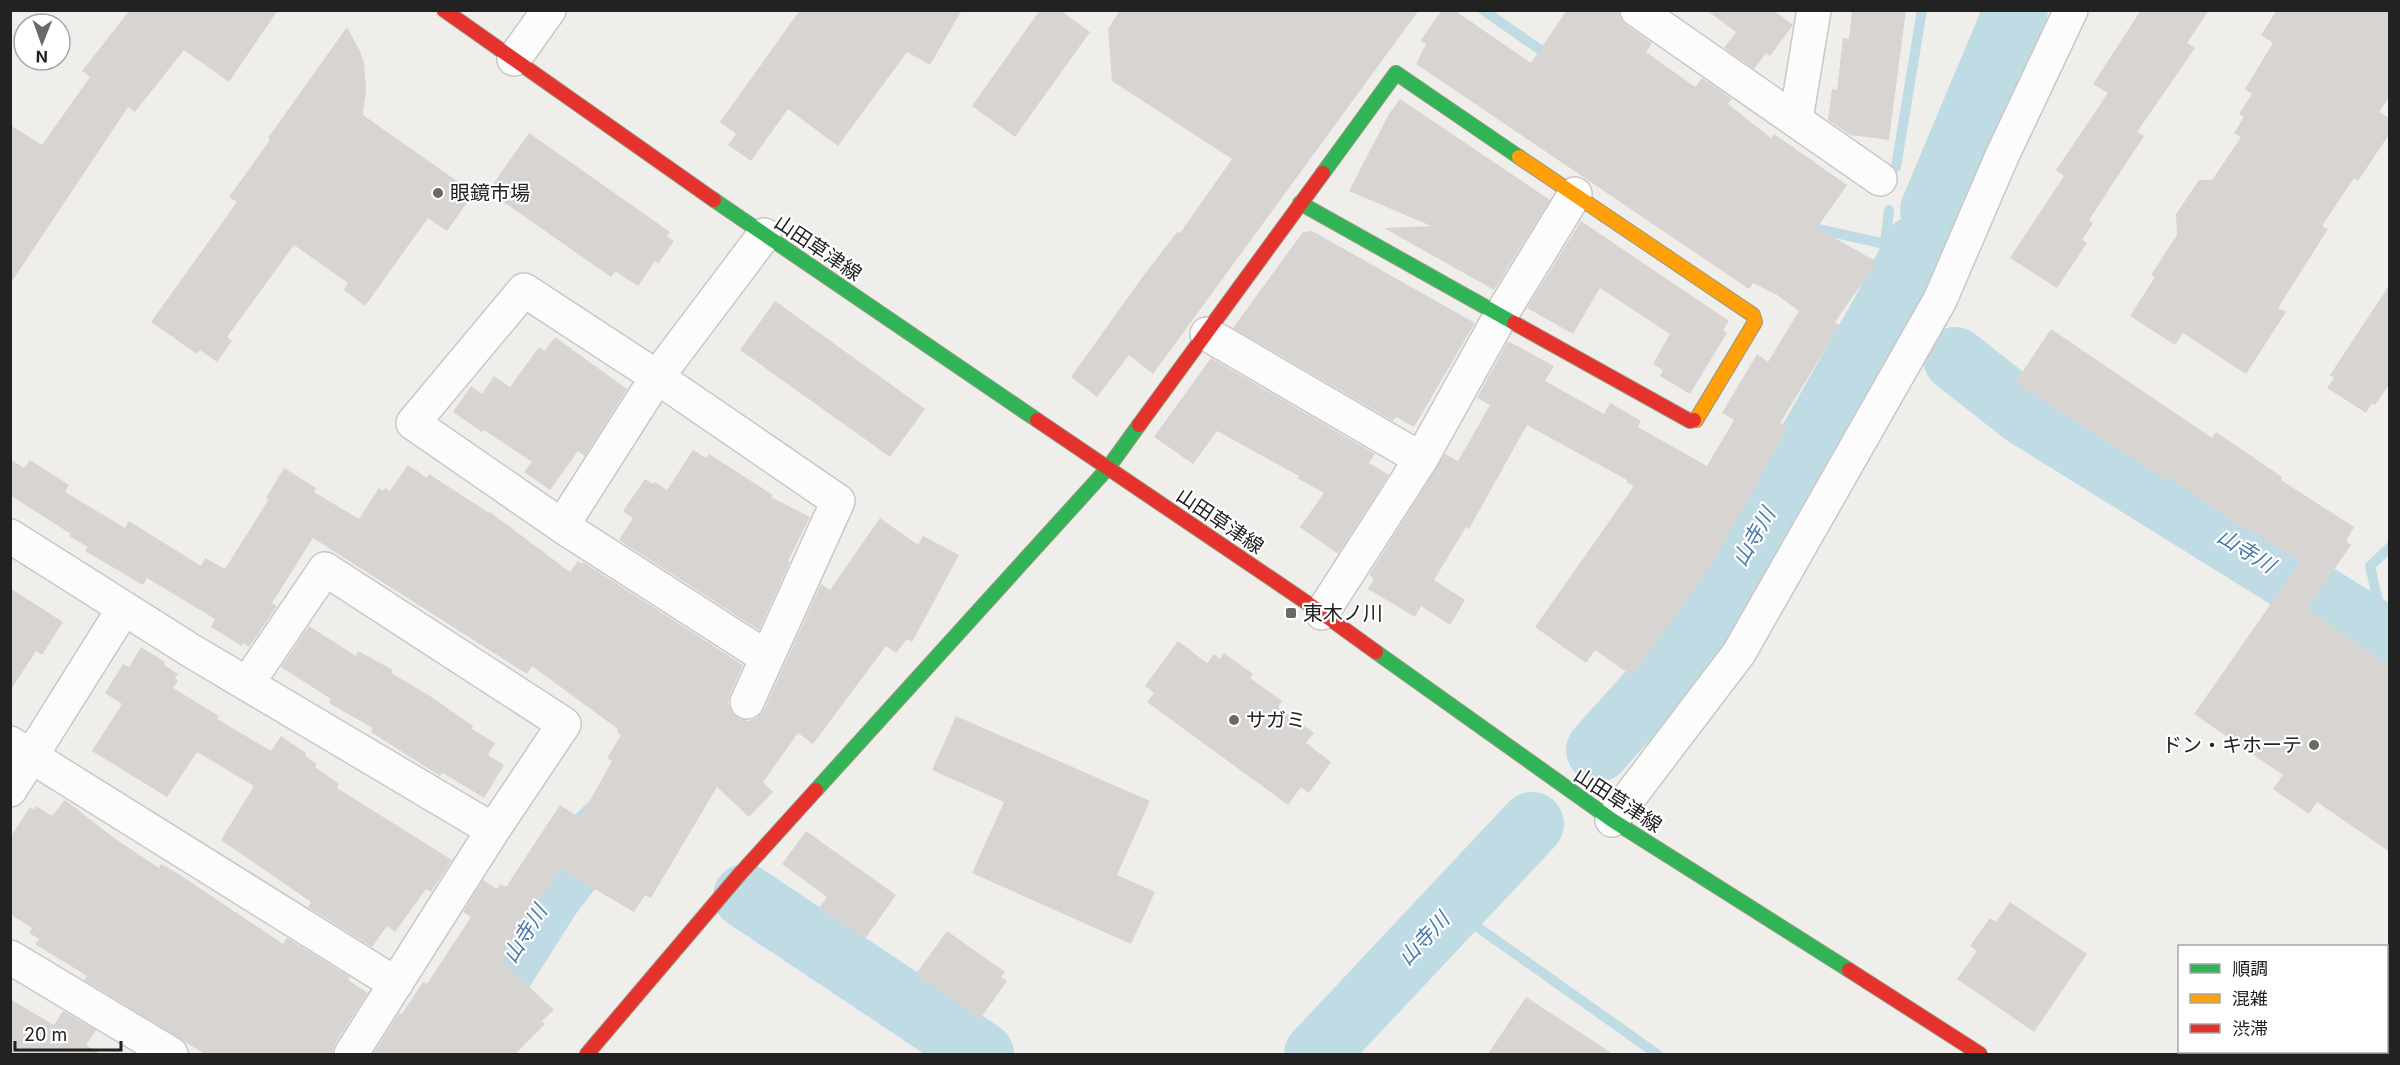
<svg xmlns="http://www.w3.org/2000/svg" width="2400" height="1065" font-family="Inter,'Noto Sans JP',sans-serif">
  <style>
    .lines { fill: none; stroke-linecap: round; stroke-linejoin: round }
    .stream { stroke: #bfdbe3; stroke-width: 10 }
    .river { stroke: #bfdbe3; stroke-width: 64 }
    .building { fill: #d7d4d2 }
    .street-casing { stroke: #c9c8c7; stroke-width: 36 }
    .fast-casing { stroke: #999a82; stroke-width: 16 }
    .slow-casing { stroke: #999a82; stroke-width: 16 }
    .jam-casing { stroke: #999a82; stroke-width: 16 }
    .street { stroke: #fdfcfc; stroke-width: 33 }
    .fast { stroke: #30b455; stroke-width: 14 }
    .slow { stroke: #ff9f0a; stroke-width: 14 }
    .jam { stroke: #e5322d; stroke-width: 14 }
    .poi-dot { fill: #6a6968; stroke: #fff; stroke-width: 2 }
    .labels { text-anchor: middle; stroke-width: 4.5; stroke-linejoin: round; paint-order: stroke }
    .poi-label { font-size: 20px; fill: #222; stroke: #fff; text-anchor: start }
    .street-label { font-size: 20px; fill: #222; stroke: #fff }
    .water-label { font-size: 21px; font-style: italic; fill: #4a7aab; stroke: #fff }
  </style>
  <rect width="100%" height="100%" fill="#f0eeeb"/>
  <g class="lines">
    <!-- stream -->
    <path class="stream" d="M 1483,10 L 1552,58
      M 1896,167 L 1922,10
      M 1806,223 L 1818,229 L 1885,244 L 1912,256
      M 1885,244 L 1889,210
      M 2364,623 L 2377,597 L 2370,566 L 2390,547
      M 1452,909 L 1657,1054"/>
    <!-- river -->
    <path class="river" d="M 1932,210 L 2016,10
      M 1955,359 L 2025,414 L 2390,641
      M 1598,750 L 1690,648 L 1773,507 L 1886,307 L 1916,247
      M 745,896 L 982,1054
      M 449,1054 L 550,895 L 586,848 L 613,823
      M 1316,1054 L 1532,824"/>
  </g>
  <!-- building -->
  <path class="building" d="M 130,10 L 278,10 L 229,82 L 184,50 L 135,112 L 128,107 L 10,284 L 10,125 L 42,145 L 90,77 L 82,71 Z
    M 800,10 L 962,10 L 930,65 L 907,52 L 838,146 L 788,109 L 751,161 L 728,145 L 736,134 L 720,122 Z
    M 1040,10 L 1060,10 L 1090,32 L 1015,137 L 972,106 Z
    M 1120,10 L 1419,10 L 1153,374 L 1129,355 L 1097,397 L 1071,377 L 1141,279 L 1177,232 L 1180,233 L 1232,159 L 1112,81 L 1108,29 Z
    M 1442,10 L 1454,10 L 1531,63 L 1567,10 L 1619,10 L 1620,18 L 1626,25 L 1652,43 L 1646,52 L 1695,87 L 1702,78 L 1732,99 L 1728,104 L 1771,138 L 1774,134 L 1847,185 L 1817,228 L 1877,262 L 1835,322 L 1840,325 L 1780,423 L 1788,427 L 1712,564 L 1632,676 L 1595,650 L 1586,663 L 1535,627 L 1634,486 L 1626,482 L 1627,480 L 1527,425 L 1469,529 L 1466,527 L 1434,580 L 1465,600 L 1450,625 L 1421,606 L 1415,617 L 1368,589 L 1374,579 L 1369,575 L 1445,454 L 1458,461 L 1490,405 L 1477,398 L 1508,341 L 1554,366 L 1545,381 L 1604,414 L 1610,403 L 1641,421 L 1638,427 L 1707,466 L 1734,420 L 1722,413 L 1757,354 L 1768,362 L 1799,311 L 1777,295 L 1753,283 L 1749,289 L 1416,64 L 1426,44 L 1420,41 Z
    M 1706,10 L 1773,10 L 1793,25 L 1770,56 L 1766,53 L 1754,69 L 1724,48 L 1736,32 Z
    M 1852,10 L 1906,10 L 1889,140 L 1850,135 L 1828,120 L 1832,89 L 1837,90 L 1843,38 L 1849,39 Z
    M 2141,10 L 2209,10 L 2187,43 L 2195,48 L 2137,132 L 2144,136 L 2089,220 L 2093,223 L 2082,240 L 2087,243 L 2057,288 L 2010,258 L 2064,176 L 2056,170 L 2108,93 L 2093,84 Z
    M 2277,10 L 2390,10 L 2390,96 L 2379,112 L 2390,119 L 2390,133 L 2358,181 L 2354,178 L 2322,226 L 2328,229 L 2278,308 L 2286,312 L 2246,374 L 2183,333 L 2175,345 L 2130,316 L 2155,277 L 2151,275 L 2177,235 L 2176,214 L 2199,180 L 2212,180 L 2241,137 L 2234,133 L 2244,117 L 2239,114 L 2252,94 L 2245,89 L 2273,43 L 2261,35 Z
    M 347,27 L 360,51 L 364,63 L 366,89 L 363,115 L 474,193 L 447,231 L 428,218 L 365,306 L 344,290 L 348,283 L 294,245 L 227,337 L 232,341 L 217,362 L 200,350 L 197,354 L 151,322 L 237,202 L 229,197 L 270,140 L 268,138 Z
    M 1400,99 L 1550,200 L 1494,290 L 1384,228 L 1431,226 L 1349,191 L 1389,114 Z
    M 529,133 L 670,232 L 667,236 L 674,241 L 658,264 L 655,261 L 638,286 L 615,271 L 611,277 L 488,191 Z
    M 1581,221 L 1729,321 L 1723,330 L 1727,333 L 1690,394 L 1660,376 L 1663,370 L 1653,364 L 1670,334 L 1600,288 L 1573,334 L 1527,308 Z
    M 1312,231 L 1475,323 L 1414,427 L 1396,417 L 1393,421 L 1233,328 L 1303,232 Z
    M 2390,284 L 2390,383 L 2375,405 L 2372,403 L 2366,413 L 2327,388 L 2334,378 L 2330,375 Z
    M 775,301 L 925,409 L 890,457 L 740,350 Z
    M 2051,329 L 2212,438 L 2216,432 L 2282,477 L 2281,480 L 2354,527 L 2346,541 L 2351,545 L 2307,609 L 2390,666 L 2390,852 L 2317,802 L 2309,814 L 2273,789 L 2283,775 L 2194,714 L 2300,562 L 2248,528 L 2246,530 L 2168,477 L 2166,480 L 2015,383 Z
    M 555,337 L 627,389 L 585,456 L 578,451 L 550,490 L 524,472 L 532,462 L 484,430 L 482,432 L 453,412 L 471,386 L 482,394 L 494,376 L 510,387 L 539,347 L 545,351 Z
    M 1211,358 L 1375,454 L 1369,463 L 1389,475 L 1338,554 L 1300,527 L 1324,493 L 1297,478 L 1299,476 L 1217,431 L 1193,464 L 1154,437 Z
    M 693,450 L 706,458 L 709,454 L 773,495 L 771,497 L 810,517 L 788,561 L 790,562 L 759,630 L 619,540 L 633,518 L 623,511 L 645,479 L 653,484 L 655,482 L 667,490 Z
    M 10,459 L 24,468 L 30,460 L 69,485 L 65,492 L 125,528 L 129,521 L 201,566 L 205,558 L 225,569 L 269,499 L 266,498 L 284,468 L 316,488 L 314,492 L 359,519 L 379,488 L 383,491 L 385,488 L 390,491 L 408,465 L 427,478 L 429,474 L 489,513 L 490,512 L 570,572 L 578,561 L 582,564 L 583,562 L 743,665 L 730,694 L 728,703 L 732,713 L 739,719 L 748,721 L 757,718 L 764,710 L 821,584 L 830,590 L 880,518 L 918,545 L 923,536 L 959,555 L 912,642 L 907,639 L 896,653 L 886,646 L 813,744 L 798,733 L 763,782 L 773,792 L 749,817 L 717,787 L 651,898 L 645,895 L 634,912 L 560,869 L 502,961 L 554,1010 L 542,1021 L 545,1024 L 515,1054 L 373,1054 L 399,1013 L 402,1014 L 423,982 L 427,984 L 471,917 L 463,912 L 483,880 L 497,889 L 500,884 L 506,887 L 560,805 L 580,818 L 612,761 L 607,758 L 621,735 L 617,732 L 618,729 L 532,666 L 527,674 L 313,538 L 272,603 L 277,606 L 249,647 L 243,643 L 242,646 L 211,627 L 215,619 L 147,578 L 143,585 L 85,551 L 88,547 L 69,536 L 71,534 L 10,495 Z
    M 10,588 L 63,622 L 42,655 L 36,651 L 10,691 Z
    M 309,626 L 356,656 L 358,651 L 393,670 L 391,673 L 430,696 L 473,726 L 472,729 L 495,743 L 488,755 L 504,765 L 484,798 L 443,773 L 440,776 L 371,732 L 373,728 L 329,703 L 331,699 L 281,667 Z
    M 1178,641 L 1207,663 L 1214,654 L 1220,659 L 1224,653 L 1253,674 L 1250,678 L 1282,701 L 1278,707 L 1314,733 L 1306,743 L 1331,762 L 1309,793 L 1301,787 L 1288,805 L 1147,702 L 1154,693 L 1145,686 Z
    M 141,647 L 165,662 L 164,665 L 178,674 L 175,678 L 178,681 L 173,688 L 219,716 L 217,719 L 271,751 L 281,736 L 306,753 L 305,756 L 317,764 L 315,767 L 339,784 L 337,788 L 452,860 L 431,892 L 426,889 L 395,932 L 387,926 L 372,947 L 308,907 L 311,902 L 221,840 L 254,786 L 197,752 L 167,797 L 92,751 L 122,704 L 105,693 L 123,664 L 129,667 Z
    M 956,716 L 1150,801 L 1117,875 L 1155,892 L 1131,944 L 972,873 L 1004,802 L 932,770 Z
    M 65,800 L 114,838 L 159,868 L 161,864 L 177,873 L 283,944 L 287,938 L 350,977 L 348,980 L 368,993 L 335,1044 L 332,1054 L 205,1054 L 84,980 L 87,976 L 35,944 L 39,939 L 29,933 L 32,928 L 10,914 L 10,838 L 30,807 L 34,810 L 36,806 L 52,816 Z
    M 806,831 L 896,895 L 865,939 L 819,908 L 827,897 L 782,864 Z
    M 2010,902 L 2087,954 L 2034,1032 L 1957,979 L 1977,951 L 1970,946 L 1990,918 L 1996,922 Z
    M 947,931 L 1005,972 L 1001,977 L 1007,981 L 980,1019 L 916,974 Z
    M 1526,997 L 1613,1054 L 1488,1054 Z
    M 10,999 L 54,1025 L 63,1011 L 96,1030 L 86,1045 L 100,1054 L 10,1054 Z"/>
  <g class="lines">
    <!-- street casing -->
    <g class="street-casing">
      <path id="street" d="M 1637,10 L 1880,179
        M 514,59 L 549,10
        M 1796,119 L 1814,10
        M 1207,334 L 1421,459
        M 562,526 L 657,377 L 764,235
        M 10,536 L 190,650 L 493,830 L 351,1054
        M 1322,613 L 1421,459 L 1501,315 L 1575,194
        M 247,684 L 325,569 L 564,724 L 493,830
        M 747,702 L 838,501 L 657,377 L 524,290 L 413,423 L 562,526 L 766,657
        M 10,743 L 396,984
        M 10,790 L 124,608
        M 1612,820 L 1739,653 L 1940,300 L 2002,156 L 2071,10
        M 10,957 L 171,1054"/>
    </g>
    <!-- fast casing -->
    <g class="fast-casing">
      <path id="fast" d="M 1323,173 L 1396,73 L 1519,157
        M 714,200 L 1037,420
        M 1300,203 L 1514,323
        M 1376,652 L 1612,820 L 1849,970
        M 816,790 L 1108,468 L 1139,425"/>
    </g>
    <!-- slow casing -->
    <g class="slow-casing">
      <path id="slow" d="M 1519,157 L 1753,315 L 1755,322 L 1696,420 L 1694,420"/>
    </g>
    <!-- jam casing -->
    <g class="jam-casing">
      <path id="jam" d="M 444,10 L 714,200
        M 1514,323 L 1690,421 L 1694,420
        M 1037,420 L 1322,613 L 1376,652
        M 1139,425 L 1323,173
        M 1849,970 L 1980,1054
        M 587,1054 L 739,875 L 816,790"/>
    </g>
    <!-- street -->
    <use href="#street" class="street"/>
    <!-- fast -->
    <use href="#fast" class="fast"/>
    <!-- slow -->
    <use href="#slow" class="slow"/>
    <!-- jam -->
    <use href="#jam" class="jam"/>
  </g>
  <!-- markers -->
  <g class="poi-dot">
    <circle cx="438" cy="193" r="6"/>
    <rect x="1285" y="607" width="12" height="12" rx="3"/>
    <circle cx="1234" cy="720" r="6"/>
    <circle cx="2314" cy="745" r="6"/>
  </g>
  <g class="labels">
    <!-- poi labels -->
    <g class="poi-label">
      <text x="450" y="200">眼鏡市場</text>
      <text x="1303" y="620">東木ノ川</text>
      <text x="1246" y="727">サガミ</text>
      <text x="2302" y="752" text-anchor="end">ドン・キホーテ</text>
    </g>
    <!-- street labels -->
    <g class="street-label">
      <text transform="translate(818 248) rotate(34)" y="7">山田草津線</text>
      <text transform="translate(1220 521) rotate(34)" y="7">山田草津線</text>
      <text transform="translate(1618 800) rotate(33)" y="7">山田草津線</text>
    </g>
    <!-- water labels -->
    <g class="water-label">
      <text transform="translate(1754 537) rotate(-60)" y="7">山寺川</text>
      <text transform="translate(2246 551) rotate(32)" y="7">山寺川</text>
      <text transform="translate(525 934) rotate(-58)" y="7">山寺川</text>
      <text transform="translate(1424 939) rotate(-47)" y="7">山寺川</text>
    </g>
  </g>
  <!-- border -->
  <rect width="2400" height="1065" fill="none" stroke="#222222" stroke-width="24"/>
  <!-- legend -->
  <rect x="2178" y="945" width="210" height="108" fill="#ffffff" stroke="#a7a7a7" stroke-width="1.5"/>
  <rect x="2190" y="964" width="30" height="9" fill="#30b455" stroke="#a7a7a7" stroke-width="1.5"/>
  <text x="2232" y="975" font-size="18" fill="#222222">順調</text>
  <rect x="2190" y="994" width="30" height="9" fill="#ff9f0a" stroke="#a7a7a7" stroke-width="1.5"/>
  <text x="2232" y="1005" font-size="18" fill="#222222">混雑</text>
  <rect x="2190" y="1024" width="30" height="9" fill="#e5322d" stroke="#a7a7a7" stroke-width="1.5"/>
  <text x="2232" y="1035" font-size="18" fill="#222222">渋滞</text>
  <!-- north arrow -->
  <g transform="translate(42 42) rotate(181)"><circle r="28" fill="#ffffff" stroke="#a7a7a7" stroke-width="1.5"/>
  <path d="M0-4.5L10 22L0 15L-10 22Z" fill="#6a6968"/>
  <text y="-9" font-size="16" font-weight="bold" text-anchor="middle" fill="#222222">N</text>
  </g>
  <!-- scale -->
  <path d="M15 1041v9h106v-9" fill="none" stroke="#222222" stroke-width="3"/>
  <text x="24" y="1041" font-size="18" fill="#222222" stroke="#ffffff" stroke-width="4.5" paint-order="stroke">20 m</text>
</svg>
